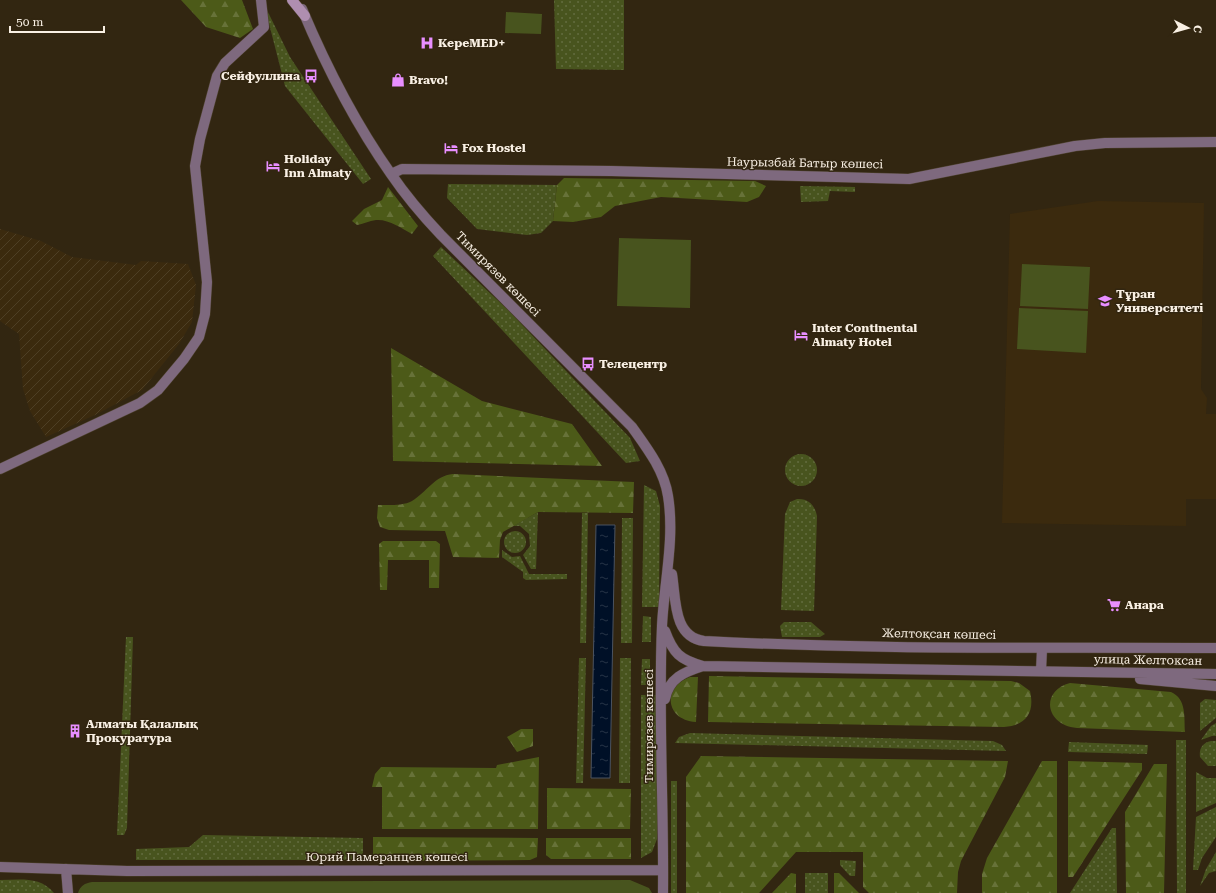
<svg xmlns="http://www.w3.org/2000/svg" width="1216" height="893" font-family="'Roboto Serif',serif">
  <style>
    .built { fill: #3b2a0e }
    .industrial { fill: url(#industrial-furrows) }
    .grass { fill: url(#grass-dots) }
    .forest { fill: url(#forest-firs) }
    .park { fill: #48541e }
    .water { fill: url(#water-ripples); stroke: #4b5360 }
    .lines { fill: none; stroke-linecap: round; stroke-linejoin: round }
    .minor-casing { stroke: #4e422f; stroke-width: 11 }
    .tertiary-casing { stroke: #4e422f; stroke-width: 11 }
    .secondary-casing { stroke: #4e422f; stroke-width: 11 }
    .minor { stroke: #7e697e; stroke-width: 10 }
    .tertiary { stroke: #7e697e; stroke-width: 10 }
    .secondary { stroke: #af8eb0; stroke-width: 10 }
    .labels { text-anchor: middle; stroke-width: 3; stroke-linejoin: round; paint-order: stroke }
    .poi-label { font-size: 12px; font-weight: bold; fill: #f9f0e4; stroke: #322611; text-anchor: start }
    .street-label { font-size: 12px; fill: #f9f0e4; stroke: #322611 }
  </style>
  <defs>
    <pattern id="industrial-furrows" width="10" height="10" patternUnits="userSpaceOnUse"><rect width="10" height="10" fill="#3b2a0e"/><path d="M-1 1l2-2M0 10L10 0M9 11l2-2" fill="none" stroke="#4e3f25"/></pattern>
    <pattern id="grass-dots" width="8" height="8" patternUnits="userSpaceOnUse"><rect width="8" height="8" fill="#48541e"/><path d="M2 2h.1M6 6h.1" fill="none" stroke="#636d3f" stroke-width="1.8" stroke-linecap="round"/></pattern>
    <pattern id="forest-firs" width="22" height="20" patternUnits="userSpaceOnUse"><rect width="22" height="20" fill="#4c5a18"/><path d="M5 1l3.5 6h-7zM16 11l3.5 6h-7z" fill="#677239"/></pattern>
    <pattern id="water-ripples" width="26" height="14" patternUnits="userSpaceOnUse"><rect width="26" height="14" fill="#001027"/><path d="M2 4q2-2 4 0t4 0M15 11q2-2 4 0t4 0" fill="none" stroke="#263346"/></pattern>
  </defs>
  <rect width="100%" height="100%" fill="#322611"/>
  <!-- built -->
  <path class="built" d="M 1098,201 L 1204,203 L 1201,389 L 1207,398 L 1206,414 L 1216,414 L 1216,499 L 1186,499 L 1186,526 L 1002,523 L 1010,214 Z"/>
  <!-- industrial -->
  <path class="industrial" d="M 0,229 L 41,241 L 72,257 L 136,265 L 141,261 L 188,264 L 196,285 L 192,322 L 179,344 L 142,390 L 95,415 L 46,437 L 30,411 L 23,389 L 19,334 L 0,321 Z"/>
  <!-- grass -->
  <path class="grass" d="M 554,0 L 624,0 L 624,70 L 556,69 Z
    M 264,4 L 290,57 L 371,179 L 363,184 L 285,86 Z
    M 448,184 L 557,185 L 553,221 L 541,233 L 527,235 L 477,229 L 447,198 Z
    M 800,186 L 855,187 L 855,192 L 830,191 L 828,201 L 801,202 Z
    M 441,247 L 508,310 L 630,438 L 640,461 L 626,463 L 433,256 Z
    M785 470a16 16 0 1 1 32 0a16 16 0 1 1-32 0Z
    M 644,485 L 656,491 L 660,506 L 659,607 L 642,607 Z
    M 797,499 C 808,498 815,505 817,516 L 814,611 L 781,610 L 785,514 L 790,502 Z
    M 538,512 L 536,569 L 531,569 L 523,555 L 530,546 L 529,534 L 520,526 L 513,526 Z
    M 582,513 L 588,513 L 586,643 L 580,643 Z
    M 622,518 L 633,518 L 632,643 L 621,643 Z
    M504 542a11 11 0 1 1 22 0a11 11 0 1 1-22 0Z
    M 502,550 L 512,557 L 520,556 L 529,574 L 567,574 L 567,579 L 526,580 L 523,578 L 523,572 L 502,557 Z
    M 643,616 L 651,617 L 651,642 L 642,642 Z
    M 784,622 L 811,622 L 825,634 L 820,637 L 782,637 L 780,626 Z
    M 126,637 L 133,637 L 127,828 L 124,835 L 117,835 Z
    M 579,658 L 586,658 L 583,783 L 576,783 Z
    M 620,658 L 631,658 L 630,783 L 619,783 Z
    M 642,659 L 650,659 L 650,685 L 641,685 Z
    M 641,695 L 658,695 L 657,839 L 652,852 L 641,858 Z
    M 1205,699 L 1216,700 L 1216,718 L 1200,731 L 1200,703 Z
    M 1216,723 L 1216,736 L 1212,736 L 1201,740 L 1211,726 Z
    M 690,733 L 993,741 L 1002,745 L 1006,751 L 675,743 L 679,737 Z
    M 1176,740 L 1186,740 L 1186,893 L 1177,893 Z
    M 1211,741 L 1216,741 L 1216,766 L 1208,766 L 1200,757 C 1199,749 1202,743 1211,741 Z
    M 1069,742 L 1148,745 L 1147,754 L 1068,752 Z
    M 1196,772 L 1207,778 L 1216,778 L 1216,803 L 1196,812 Z
    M 671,781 L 677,781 L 677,893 L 671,893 Z
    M 1216,807 L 1216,837 L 1202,858 L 1198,870 L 1193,870 L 1196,817 Z
    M 1112,828 L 1116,828 L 1117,893 L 1070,893 Z
    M 203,835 L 363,838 L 363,853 L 357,860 L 136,860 L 136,849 L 189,847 Z
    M 1216,852 L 1216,871 L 1209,873 L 1200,886 L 1206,869 Z
    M 840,860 L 856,861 L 855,876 L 850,876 L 840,865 Z
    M 805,873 L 828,873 L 828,893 L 805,893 Z
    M 0,880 C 20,880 40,876 54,893 L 0,893 Z"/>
  <!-- forest -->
  <path class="forest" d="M 181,0 L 242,0 L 253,29 L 240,38 L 206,27 Z
    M 564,178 L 755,181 L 766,186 L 759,197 L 747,202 L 661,197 L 615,206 L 601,217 L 573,222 L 553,221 L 557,185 Z
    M 388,187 L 418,226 L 412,234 C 401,228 389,219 376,220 C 369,221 363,224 357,225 L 352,221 L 364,209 L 382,200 Z
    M 391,348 L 482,401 L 572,424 L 602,466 L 393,461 Z
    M 453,474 L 634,482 L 633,513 L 538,512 L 503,532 L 500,540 L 499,558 L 453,557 L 445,531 L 389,530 L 380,527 L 377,518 L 378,505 C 388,505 403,506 412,501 C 427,492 434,476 453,474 Z
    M 383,541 L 436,541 L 440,544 L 439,588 L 429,588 L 429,560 L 388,560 L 387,590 L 380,590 L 379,544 Z
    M 709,676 L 1011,681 L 1019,683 L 1030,691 C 1035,713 1026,725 1004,727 L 708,722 Z
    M 690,677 L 698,677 L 696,722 C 665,720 662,687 690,677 Z
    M 1070,683 L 1171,692 C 1187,699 1184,718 1185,732 L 1077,728 C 1045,725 1040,691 1070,683 Z
    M 521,729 L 533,729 L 533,746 L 517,752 L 507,737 Z
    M 701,756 L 1008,761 L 1005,777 L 961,861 L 958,872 L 957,893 L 869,893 L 863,887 L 863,852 L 796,852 L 759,893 L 686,893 L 686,777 Z
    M 539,757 L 538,829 L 382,829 L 382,787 L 372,787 L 375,774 L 381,767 L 496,768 L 497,765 Z
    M 1042,761 L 1057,761 L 1057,893 L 982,893 L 982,874 L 987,858 Z
    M 1068,761 L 1142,763 L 1142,770 L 1073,877 L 1068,877 Z
    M 1154,764 L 1167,764 L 1164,893 L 1126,893 L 1125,812 Z
    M 547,788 L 631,789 L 630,829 L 547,829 Z
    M 373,837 L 538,838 L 537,857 L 530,860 L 380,861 L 373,858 Z
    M 546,838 L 631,838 L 631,859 L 551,859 L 546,855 Z
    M 791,873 L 796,874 L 796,893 L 772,893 Z
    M 834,873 L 839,873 L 859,893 L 834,893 Z"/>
  <!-- park -->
  <path class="park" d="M 506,12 L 542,14 L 541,34 L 505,33 Z
    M 619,238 L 691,240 L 690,308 L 617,306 Z
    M 1022,264 L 1090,267 L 1088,309 L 1020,306 Z
    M 1019,308 L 1088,311 L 1086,353 L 1017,349 Z
    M 630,880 L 649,888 L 652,893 L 78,893 C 80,886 85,883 92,882 Z"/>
  <!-- water -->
  <path class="water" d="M 596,525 L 615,525 L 610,778 L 591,778 Z"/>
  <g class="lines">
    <!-- minor casing -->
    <g class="minor-casing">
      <path id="minor" d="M 0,469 L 140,403 L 158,390 L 184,359 L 199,337 L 205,314 L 207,282 L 195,166 L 200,139 L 217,76 L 225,63 L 264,27 L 261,0"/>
    </g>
    <!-- tertiary casing -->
    <g class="tertiary-casing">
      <path id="tertiary" d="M 302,9 C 326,66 355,123 391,174 C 406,196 423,216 441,235 L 632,427 C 647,448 664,470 668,496 C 675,539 664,583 662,626 C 658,715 664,804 663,893
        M 391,174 L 402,169 L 611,171 L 909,179 L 1075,146 L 1105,143 L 1216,142
        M 672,574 C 676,599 673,637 704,641 C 875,650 1045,647 1216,648
        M 665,631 C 673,653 680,660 703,666 L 1216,674
        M 1041,671 L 1042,649
        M 1140,679 L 1216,686
        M 665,699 C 669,678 684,672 703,666
        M 0,867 L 127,871 L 663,870
        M 66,869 L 68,893"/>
    </g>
    <!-- secondary casing -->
    <g class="secondary-casing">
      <path id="secondary" d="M 292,0 L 305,16"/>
    </g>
    <!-- minor -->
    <use href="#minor" class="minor"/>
    <!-- tertiary -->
    <use href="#tertiary" class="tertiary"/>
    <!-- secondary -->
    <use href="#secondary" class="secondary"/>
  </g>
  <!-- icons -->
  <defs>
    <g id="hospital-bare" transform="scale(1.08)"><path d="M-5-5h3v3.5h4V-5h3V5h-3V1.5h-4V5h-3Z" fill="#e88eff" stroke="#322611" stroke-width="2.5" paint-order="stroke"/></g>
    <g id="bus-bare" transform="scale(1.08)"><path d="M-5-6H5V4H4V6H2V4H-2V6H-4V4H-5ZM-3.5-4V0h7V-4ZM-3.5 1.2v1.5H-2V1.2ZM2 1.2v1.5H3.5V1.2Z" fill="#e88eff" stroke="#322611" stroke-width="2.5" paint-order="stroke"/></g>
    <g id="shop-bare" transform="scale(1.08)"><path d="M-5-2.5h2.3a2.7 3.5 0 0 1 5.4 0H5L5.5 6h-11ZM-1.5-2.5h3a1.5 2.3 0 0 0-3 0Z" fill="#e88eff" stroke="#322611" stroke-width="2.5" paint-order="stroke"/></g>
    <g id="hotel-bare" transform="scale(1.08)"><path d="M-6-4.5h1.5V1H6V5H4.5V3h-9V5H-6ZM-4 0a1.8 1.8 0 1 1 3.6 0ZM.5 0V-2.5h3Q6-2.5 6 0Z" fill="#e88eff" stroke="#322611" stroke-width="2.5" paint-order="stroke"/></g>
    <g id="university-bare" transform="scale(1.08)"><path d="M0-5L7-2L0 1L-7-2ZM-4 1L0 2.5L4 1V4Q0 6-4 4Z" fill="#e88eff" stroke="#322611" stroke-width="2.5" paint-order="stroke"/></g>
    <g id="supermarket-bare" transform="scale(1.08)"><path d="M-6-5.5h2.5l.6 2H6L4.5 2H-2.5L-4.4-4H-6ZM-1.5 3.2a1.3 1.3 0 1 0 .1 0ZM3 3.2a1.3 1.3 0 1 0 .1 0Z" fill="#e88eff" stroke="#322611" stroke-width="2.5" paint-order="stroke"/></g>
    <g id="building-bare" transform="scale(1.08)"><path d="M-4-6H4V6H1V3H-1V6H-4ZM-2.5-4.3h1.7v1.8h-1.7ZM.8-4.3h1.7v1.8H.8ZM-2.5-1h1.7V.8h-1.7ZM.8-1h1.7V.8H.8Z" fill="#e88eff" stroke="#322611" stroke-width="2.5" paint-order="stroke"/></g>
  </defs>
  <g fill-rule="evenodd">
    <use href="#hospital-bare" x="427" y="43"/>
    <use href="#bus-bare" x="311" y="76"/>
    <use href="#shop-bare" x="398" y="80"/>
    <use href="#hotel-bare" x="451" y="148"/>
    <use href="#hotel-bare" x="273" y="166"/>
    <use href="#university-bare" x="1105" y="301"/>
    <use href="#hotel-bare" x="801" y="335"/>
    <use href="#bus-bare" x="588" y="364"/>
    <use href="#supermarket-bare" x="1114" y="605"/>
    <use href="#building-bare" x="75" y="731"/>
  </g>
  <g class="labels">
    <!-- poi labels -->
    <g class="poi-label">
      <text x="438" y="47">КереMED+</text>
      <text x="300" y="80" text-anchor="end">Сейфуллина</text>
      <text x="409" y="84">Bravo!</text>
      <text x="462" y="152">Fox Hostel</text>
      <text x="284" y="163">Holiday<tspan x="284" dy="14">Inn Almaty</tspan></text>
      <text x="1116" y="298">Тұран<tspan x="1116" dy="14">Университеті</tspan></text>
      <text x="812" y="332">Inter Continental<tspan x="812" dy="14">Almaty Hotel</tspan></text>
      <text x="599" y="368">Телецентр</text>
      <text x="1125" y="609">Анара</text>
      <text x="86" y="728">Алматы Қалалық<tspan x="86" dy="14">Прокуратура</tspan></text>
    </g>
    <!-- street labels -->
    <g class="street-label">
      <text transform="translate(805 163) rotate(1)" y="4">Наурызбай Батыр көшесі</text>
      <text transform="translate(498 274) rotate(45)" y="4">Тимирязев көшесі</text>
      <text transform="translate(939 634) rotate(1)" y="4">Желтоқсан көшесі</text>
      <text transform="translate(1148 660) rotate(1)" y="4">улица Желтоксан</text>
      <text transform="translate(649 726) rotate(-90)" y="4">Тимирязев көшесі</text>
      <text x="387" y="861">Юрий Памеранцев көшесі</text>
    </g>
  </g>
  <!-- north arrow -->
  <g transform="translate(1188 28) rotate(96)" stroke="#322611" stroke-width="3" paint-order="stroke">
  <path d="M0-3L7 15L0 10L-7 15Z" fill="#f9f0e4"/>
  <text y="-6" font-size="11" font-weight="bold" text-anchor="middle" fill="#f9f0e4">С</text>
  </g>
  <!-- scale -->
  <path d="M10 26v6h94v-6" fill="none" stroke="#f9f0e4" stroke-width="2"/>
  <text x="16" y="26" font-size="12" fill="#f9f0e4" stroke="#322611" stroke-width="3" paint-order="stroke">50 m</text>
</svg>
